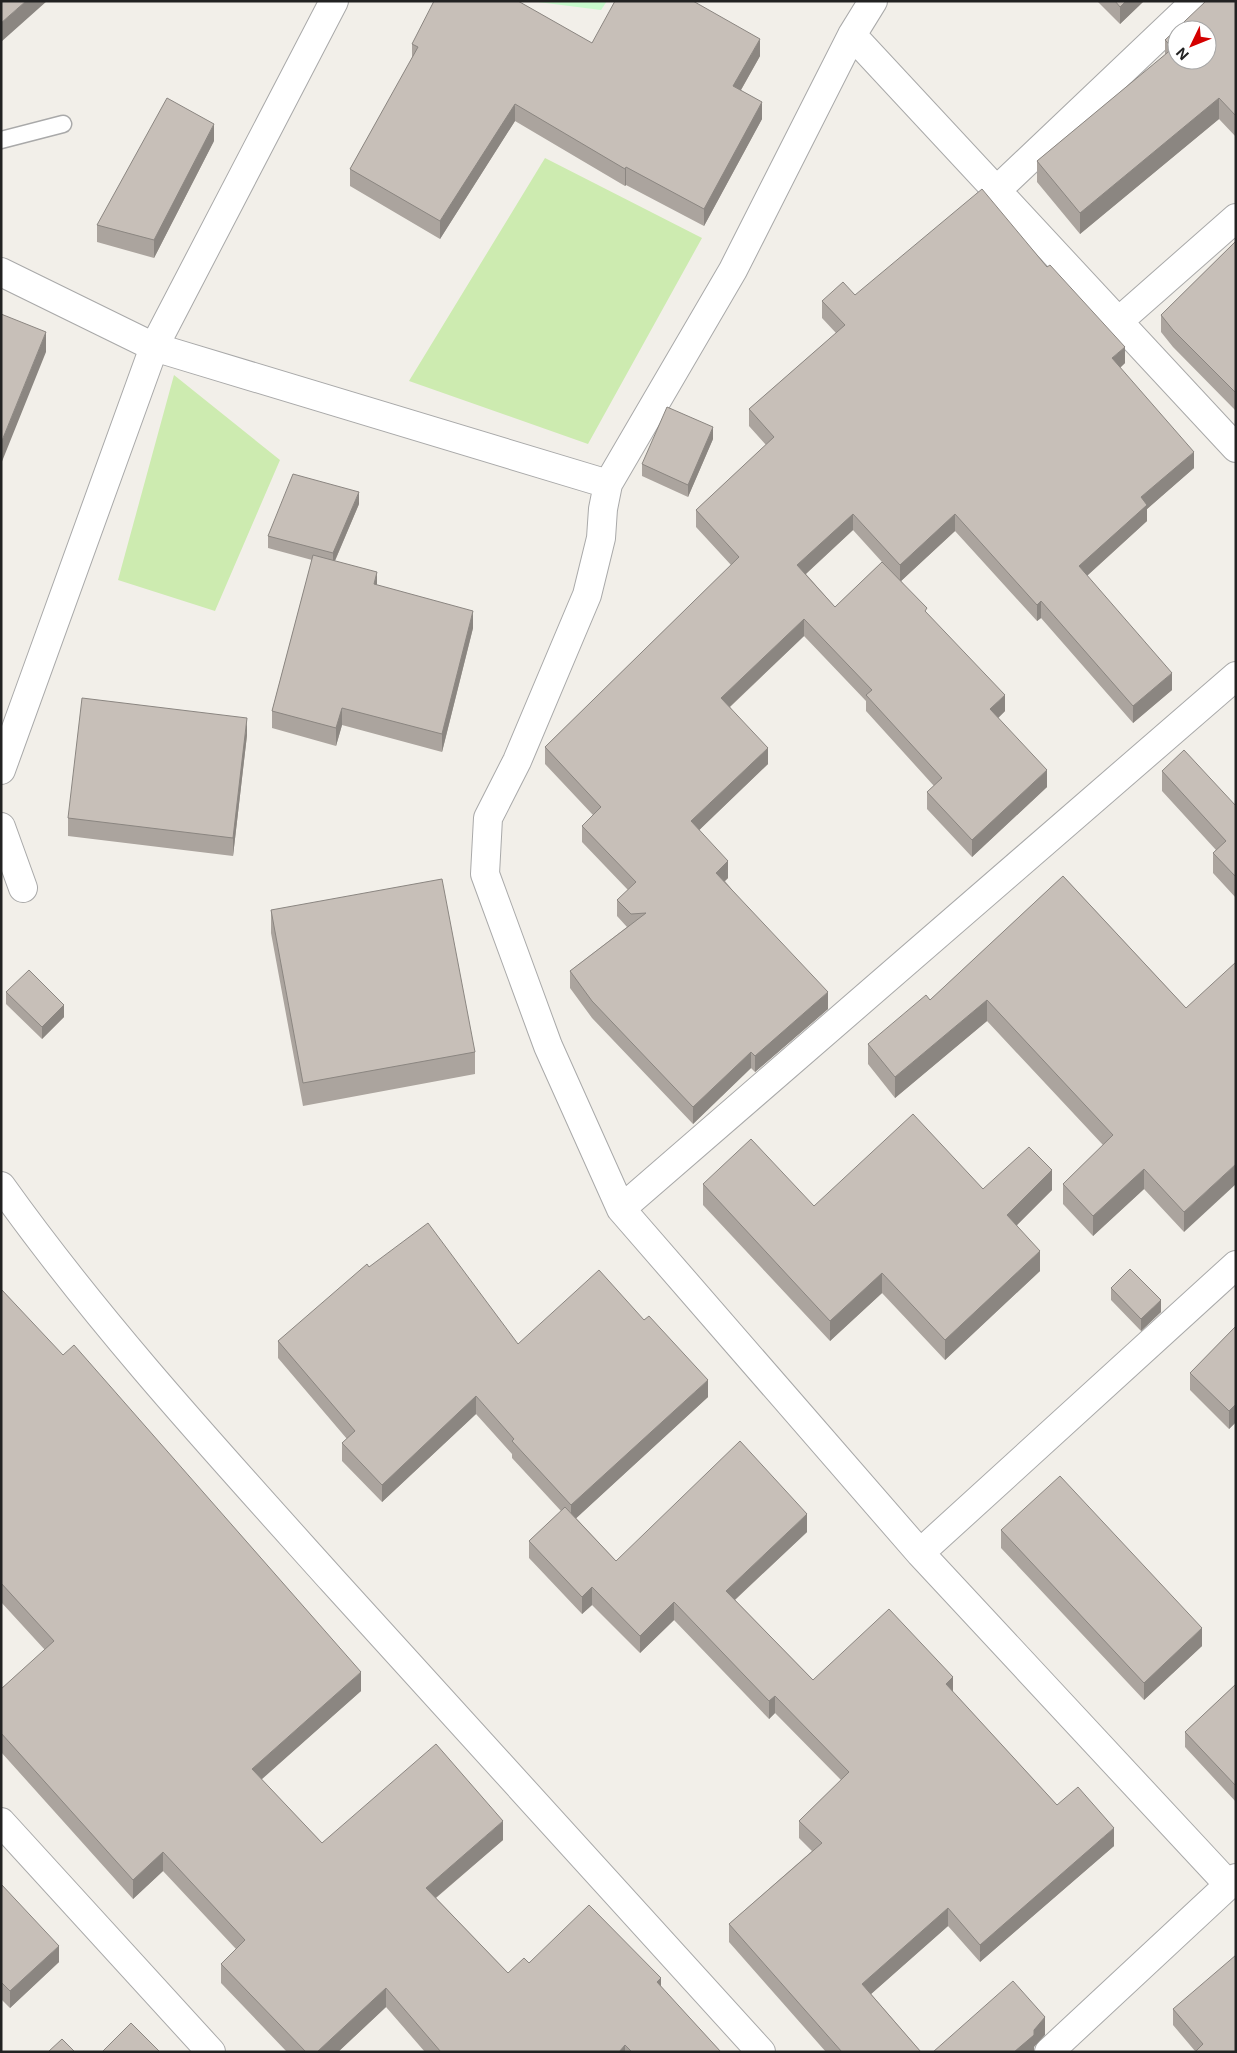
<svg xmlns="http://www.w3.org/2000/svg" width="1237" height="2053" font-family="Inter,sans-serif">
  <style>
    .grass { fill: #cdebb0 }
    .park { fill: #c8facc }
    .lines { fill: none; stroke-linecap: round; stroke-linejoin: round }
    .service-casing { stroke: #a9a9a9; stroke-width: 19 }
    .minor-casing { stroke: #a9a9a9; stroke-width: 30 }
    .service { stroke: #fff; stroke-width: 16 }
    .minor { stroke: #fff; stroke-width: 28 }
    .wall { fill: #aba49e; fill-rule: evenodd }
    .shaded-wall { fill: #8b8681 }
    .building { fill: #c7bfb8; stroke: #8b8681; fill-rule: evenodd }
  </style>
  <rect width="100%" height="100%" fill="#f2efe9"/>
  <!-- grass -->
  <path class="grass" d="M 545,158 L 702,238 L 588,444 L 409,381 Z
    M 174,375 L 280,460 L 215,611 L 118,580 Z"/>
  <!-- park -->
  <path class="park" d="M 530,1 L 607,1 L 601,10 Z"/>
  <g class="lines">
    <!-- service casing -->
    <g class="service-casing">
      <path id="service" d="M 1,140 L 63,124"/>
    </g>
    <!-- minor casing -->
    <g class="minor-casing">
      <path id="minor" d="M 873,1 L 852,35 L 733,270 L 608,484 L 603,509 L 601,538 L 587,595 L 517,761 L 488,818 L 485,874 L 548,1046 L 621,1209 L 920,1553 L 1228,1884
        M 852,35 L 1236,448
        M 997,190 L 1196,1
        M 1,272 L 154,347 L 608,484
        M 1119,321 L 1236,218
        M 1,770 L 154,347 L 334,1
        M 1,827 L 23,888
        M 1,1186 C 101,1326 218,1453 333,1581 C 475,1738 618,1895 761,2052
        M 621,1209 L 1236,676
        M 920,1553 L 1236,1265
        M 1,1822 L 211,2052
        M 1049,2052 L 1236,1878"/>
    </g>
    <!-- service -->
    <use href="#service" class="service"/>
    <!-- minor -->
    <use href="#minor" class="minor"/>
  </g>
  <!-- wall -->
  <path class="wall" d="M 1097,1 L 1144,1 L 1120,24 Z
    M 1236,1 L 1236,137 L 1219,119 L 1080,234 L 1037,182 L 1037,161 L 1165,55 L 1165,40 Z
    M 592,43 L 760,56 L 741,90 L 762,119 L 704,226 L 626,185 L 625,186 L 515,121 L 440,239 L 350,186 L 350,169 L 412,59 L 412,44 Z
    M 214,141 L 154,258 L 97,242 L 97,225 Z
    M 1236,241 L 1236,411 L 1173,347 L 1161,332 L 1161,315 Z
    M 855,295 L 1125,363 L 1120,368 L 1194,468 L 1147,509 L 1147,521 L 1087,576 L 1172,690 L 1133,723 L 1041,618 L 1037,621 L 955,531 L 901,581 L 1005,711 L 998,718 L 1047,787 L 972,857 L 927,809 L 927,792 L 934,786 L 866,711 L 866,701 L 804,636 L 730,707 L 768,764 L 699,830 L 728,878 L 725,881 L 828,1009 L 755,1072 L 751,1068 L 693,1124 L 592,1018 L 570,988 L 570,971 L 627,927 L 617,916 L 617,900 L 628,890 L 582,842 L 582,826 L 593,815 L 545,764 L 545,747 L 731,565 L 696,527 L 696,510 L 766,445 L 749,426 L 749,409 L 836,333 L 822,318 L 822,301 ZM 853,530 L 882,562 L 835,607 L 806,574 Z
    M 713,439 L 688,497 L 642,476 L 642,464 Z
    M 359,504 L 335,561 L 377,585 L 473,628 L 442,752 L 342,725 L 336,746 L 272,728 L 272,711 L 312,560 L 268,548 L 268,536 Z
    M 247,735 L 233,856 L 68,836 L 68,818 Z
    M 1162,771 L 1236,806 L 1236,898 L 1213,873 L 1213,853 L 1216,850 L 1162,791 Z
    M 1063,876 L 1186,1008 L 1184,1232 L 1144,1189 L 1093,1236 L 1063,1204 L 1063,1184 L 1103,1145 L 987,1021 L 895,1098 L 868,1064 L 868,1044 L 930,1000 Z
    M 271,910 L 475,1052 L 475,1074 L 303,1106 L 271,933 Z
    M 6,992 L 64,1017 L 42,1039 L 6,1004 Z
    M 703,1184 L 814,1206 L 983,1189 L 1052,1190 L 1017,1225 L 1040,1271 L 945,1360 L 882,1293 L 830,1341 L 703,1205 Z
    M 369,1267 L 518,1344 L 708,1397 L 576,1518 L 616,1561 L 807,1532 L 735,1600 L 813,1680 L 953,1692 L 1057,1805 L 1114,1846 L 980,1962 L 948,1926 L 871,1994 L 921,2052 L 826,2052 L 729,1942 L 729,1924 L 812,1851 L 799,1838 L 799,1821 L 841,1780 L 775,1713 L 769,1719 L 674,1620 L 640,1653 L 592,1605 L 582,1614 L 529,1558 L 529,1541 L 561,1511 L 512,1458 L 512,1454 L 476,1414 L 382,1502 L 342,1461 L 342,1443 L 347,1439 L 278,1358 L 278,1341 Z
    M 1111,1288 L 1161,1312 L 1141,1331 L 1111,1300 Z
    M 1,1289 L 361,1691 L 261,1779 L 322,1843 L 503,1840 L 436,1898 L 508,1973 L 529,1963 L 661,1987 L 721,2052 L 425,2052 L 386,2007 L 338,2052 L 287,2052 L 221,1983 L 221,1964 L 236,1949 L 163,1871 L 133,1899 L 1,1752 L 1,1689 L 45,1650 L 1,1602 Z
    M 1236,1326 L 1236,1422 L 1229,1429 L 1190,1390 L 1190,1373 Z
    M 1001,1530 L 1202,1646 L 1144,1700 L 1001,1548 Z
    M 1236,1684 L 1236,1802 L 1185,1747 L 1185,1732 Z
    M 1,1884 L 59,1962 L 10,2008 L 1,1999 Z
    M 1173,2009 L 1236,2052 L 1195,2051 L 1173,2025 Z"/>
  <!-- shaded-wall -->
  <path class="shaded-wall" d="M 26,1 L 47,1 L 1,42 L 1,23 Z
    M 1126,1 L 1144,1 L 1120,24 L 1120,7 Z
    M 760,39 L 760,56 L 733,104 L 733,86 Z
    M 1219,98 L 1219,119 L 1080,234 L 1080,213 Z
    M 762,102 L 762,119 L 704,226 L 704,209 Z
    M 515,104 L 515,121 L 440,239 L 440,221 Z
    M 214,124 L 214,141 L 154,258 L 154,240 Z
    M 626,167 L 626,185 L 625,186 L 625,169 Z
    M 46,332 L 46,352 L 1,464 L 1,443 Z
    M 1125,347 L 1125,363 L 1112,375 L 1112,358 Z
    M 713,427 L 713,439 L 688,497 L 688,485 Z
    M 1194,452 L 1194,468 L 1147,509 L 1147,521 L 1079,583 L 1079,566 L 1141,497 Z
    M 359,492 L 359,504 L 333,565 L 333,553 Z
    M 853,514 L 853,530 L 797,582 L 797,565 Z
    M 955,514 L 955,531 L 900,582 L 900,565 Z
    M 377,572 L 377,590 L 374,584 Z
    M 1041,601 L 1041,618 L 1037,621 L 1037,605 Z
    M 473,611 L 473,628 L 442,752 L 442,734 Z
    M 804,619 L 804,636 L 721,715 L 721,698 Z
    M 1172,673 L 1172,690 L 1133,723 L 1133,706 Z
    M 1005,695 L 1005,711 L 990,726 L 990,709 Z
    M 342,708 L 342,725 L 336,746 L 336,728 Z
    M 247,718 L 247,735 L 233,856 L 233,838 Z
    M 768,748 L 768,764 L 691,838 L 691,821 Z
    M 1047,770 L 1047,787 L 972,857 L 972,840 Z
    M 728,861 L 728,878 L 716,889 L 716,873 Z
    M 828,992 L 828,1009 L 755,1072 L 755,1056 Z
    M 987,1000 L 987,1021 L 895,1098 L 895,1077 Z
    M 64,1005 L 64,1017 L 42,1039 L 42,1027 Z
    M 751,1052 L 751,1068 L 693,1124 L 693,1107 Z
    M 1236,1164 L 1236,1184 L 1184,1232 L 1184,1212 Z
    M 1144,1169 L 1144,1189 L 1093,1236 L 1093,1216 Z
    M 1052,1170 L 1052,1190 L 1007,1235 L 1007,1215 Z
    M 1040,1251 L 1040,1271 L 945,1360 L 945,1340 Z
    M 882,1273 L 882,1293 L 830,1341 L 830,1321 Z
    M 1161,1300 L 1161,1312 L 1141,1331 L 1141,1319 Z
    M 708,1380 L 708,1397 L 571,1523 L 571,1505 Z
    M 476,1396 L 476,1414 L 382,1502 L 382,1485 Z
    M 1236,1404 L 1236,1422 L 1229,1429 L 1229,1411 Z
    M 807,1514 L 807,1532 L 726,1608 L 726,1591 Z
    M 592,1587 L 592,1605 L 582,1614 L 582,1597 Z
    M 674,1602 L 674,1620 L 640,1653 L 640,1636 Z
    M 1202,1628 L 1202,1646 L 1144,1700 L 1144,1683 Z
    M 361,1672 L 361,1691 L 252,1788 L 252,1769 Z
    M 953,1677 L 953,1694 L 946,1684 Z
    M 775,1696 L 775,1713 L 769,1719 L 769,1701 Z
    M 503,1821 L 503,1840 L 426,1906 L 426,1888 Z
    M 1114,1828 L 1114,1846 L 980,1962 L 980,1945 Z
    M 163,1852 L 163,1871 L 133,1899 L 133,1880 Z
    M 948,1908 L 948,1926 L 862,2002 L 862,1984 Z
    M 59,1946 L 59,1962 L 10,2008 L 10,1991 Z
    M 661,1978 L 661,1997 L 657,1982 Z
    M 386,1988 L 386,2007 L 338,2052 L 317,2052 Z
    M 1045,2017 L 1045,2035 L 1034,2047 L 1034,2052 L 1014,2052 Z
    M 625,2045 L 625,2052 L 619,2052 Z"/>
  <!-- building -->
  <path class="building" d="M 1,1 L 26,1 L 1,23 Z
    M 434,1 L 518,1 L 592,43 L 615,1 L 693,1 L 760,39 L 733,86 L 762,102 L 704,209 L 626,167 L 625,169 L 515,104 L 440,221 L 350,169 L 418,47 L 412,44 Z
    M 1115,1 L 1126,1 L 1120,7 Z
    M 1206,1 L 1236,1 L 1236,116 L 1219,98 L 1080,213 L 1037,161 L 1173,48 L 1165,40 ZM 1177,30 L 1207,30 L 1207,60 L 1177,60 Z
    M 167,98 L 214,124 L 154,240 L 97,225 Z
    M 982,189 L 1047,267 L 1050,265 L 1125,347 L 1112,358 L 1194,452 L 1141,497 L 1147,505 L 1079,566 L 1172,673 L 1133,706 L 1041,601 L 1037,605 L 955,514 L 900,565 L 853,514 L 797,565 L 835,607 L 882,562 L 927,608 L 925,611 L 1005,695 L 990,709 L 1047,770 L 972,840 L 927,792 L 942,778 L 866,695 L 872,690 L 804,619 L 721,698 L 768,748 L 691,821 L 728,861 L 716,873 L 828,992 L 755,1056 L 751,1052 L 693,1107 L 592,1001 L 570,971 L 646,913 L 631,914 L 617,900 L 636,882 L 582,826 L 601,807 L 545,747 L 739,557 L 696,510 L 774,437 L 749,409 L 845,325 L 822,301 L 843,282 L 855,295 Z
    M 1236,241 L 1236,393 L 1173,330 L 1161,315 Z
    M 1,314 L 46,332 L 1,443 Z
    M 667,407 L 713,427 L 688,485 L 642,464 Z
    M 293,474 L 359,492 L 333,553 L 268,536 Z
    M 313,555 L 377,572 L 374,584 L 473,611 L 442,734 L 342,708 L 336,728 L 272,711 Z
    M 82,698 L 247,718 L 233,838 L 68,818 Z
    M 1184,750 L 1236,806 L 1236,877 L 1213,853 L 1226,841 L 1162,771 Z
    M 1063,876 L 1186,1008 L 1236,962 L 1236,1164 L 1184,1212 L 1144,1169 L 1093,1216 L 1063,1184 L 1113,1135 L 987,1000 L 895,1077 L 868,1044 L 926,995 L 930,1000 Z
    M 442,879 L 475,1052 L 303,1083 L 271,910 Z
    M 29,970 L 64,1005 L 42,1027 L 6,992 Z
    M 913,1114 L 983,1189 L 1029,1147 L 1052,1170 L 1007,1215 L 1040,1251 L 945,1340 L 882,1273 L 830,1321 L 703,1184 L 751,1139 L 814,1206 Z
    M 428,1223 L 518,1344 L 599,1270 L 644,1320 L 649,1316 L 708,1380 L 571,1505 L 512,1441 L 514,1439 L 476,1396 L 382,1485 L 342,1443 L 355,1431 L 278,1341 L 367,1264 L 369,1267 Z
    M 1130,1269 L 1161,1300 L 1141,1319 L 1111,1288 Z
    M 1,1289 L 63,1355 L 74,1345 L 361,1672 L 252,1769 L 322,1843 L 436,1744 L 503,1821 L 426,1888 L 508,1973 L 524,1958 L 529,1963 L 589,1905 L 661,1978 L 657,1982 L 721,2052 L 632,2052 L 625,2045 L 619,2052 L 441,2052 L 386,1988 L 317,2052 L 306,2052 L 221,1964 L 245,1940 L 163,1852 L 133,1880 L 1,1733 L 1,1689 L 54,1641 L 1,1583 Z
    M 1236,1326 L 1236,1404 L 1229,1411 L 1190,1373 Z
    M 740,1441 L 807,1514 L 726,1591 L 813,1680 L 889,1609 L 953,1677 L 946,1684 L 1057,1805 L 1078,1787 L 1114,1828 L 980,1945 L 948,1908 L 862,1984 L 921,2052 L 842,2052 L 729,1924 L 822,1843 L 799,1821 L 849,1772 L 775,1696 L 769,1701 L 674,1602 L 640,1636 L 592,1587 L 582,1597 L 529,1541 L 565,1507 L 616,1561 Z
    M 1060,1476 L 1202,1628 L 1144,1683 L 1001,1530 Z
    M 1236,1684 L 1236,1786 L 1185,1732 Z
    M 1,1884 L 59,1946 L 10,1991 L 1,1982 Z
    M 1236,1955 L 1236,2052 L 1195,2052 L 1203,2044 L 1173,2009 Z
    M 1013,1981 L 1045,2017 L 1034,2030 L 1034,2035 L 1014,2052 L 933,2052 Z
    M 131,2023 L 160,2052 L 102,2052 Z
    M 62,2039 L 75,2052 L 48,2052 Z"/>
  <!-- border -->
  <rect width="1237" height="2053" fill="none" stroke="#222222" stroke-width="5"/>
  <!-- north arrow -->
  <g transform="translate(1192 45) rotate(227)"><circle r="24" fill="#ffffff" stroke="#a7a7a7"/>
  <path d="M0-4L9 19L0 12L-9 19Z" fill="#d40000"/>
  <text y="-8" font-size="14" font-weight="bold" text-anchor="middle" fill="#222222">N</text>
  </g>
</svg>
